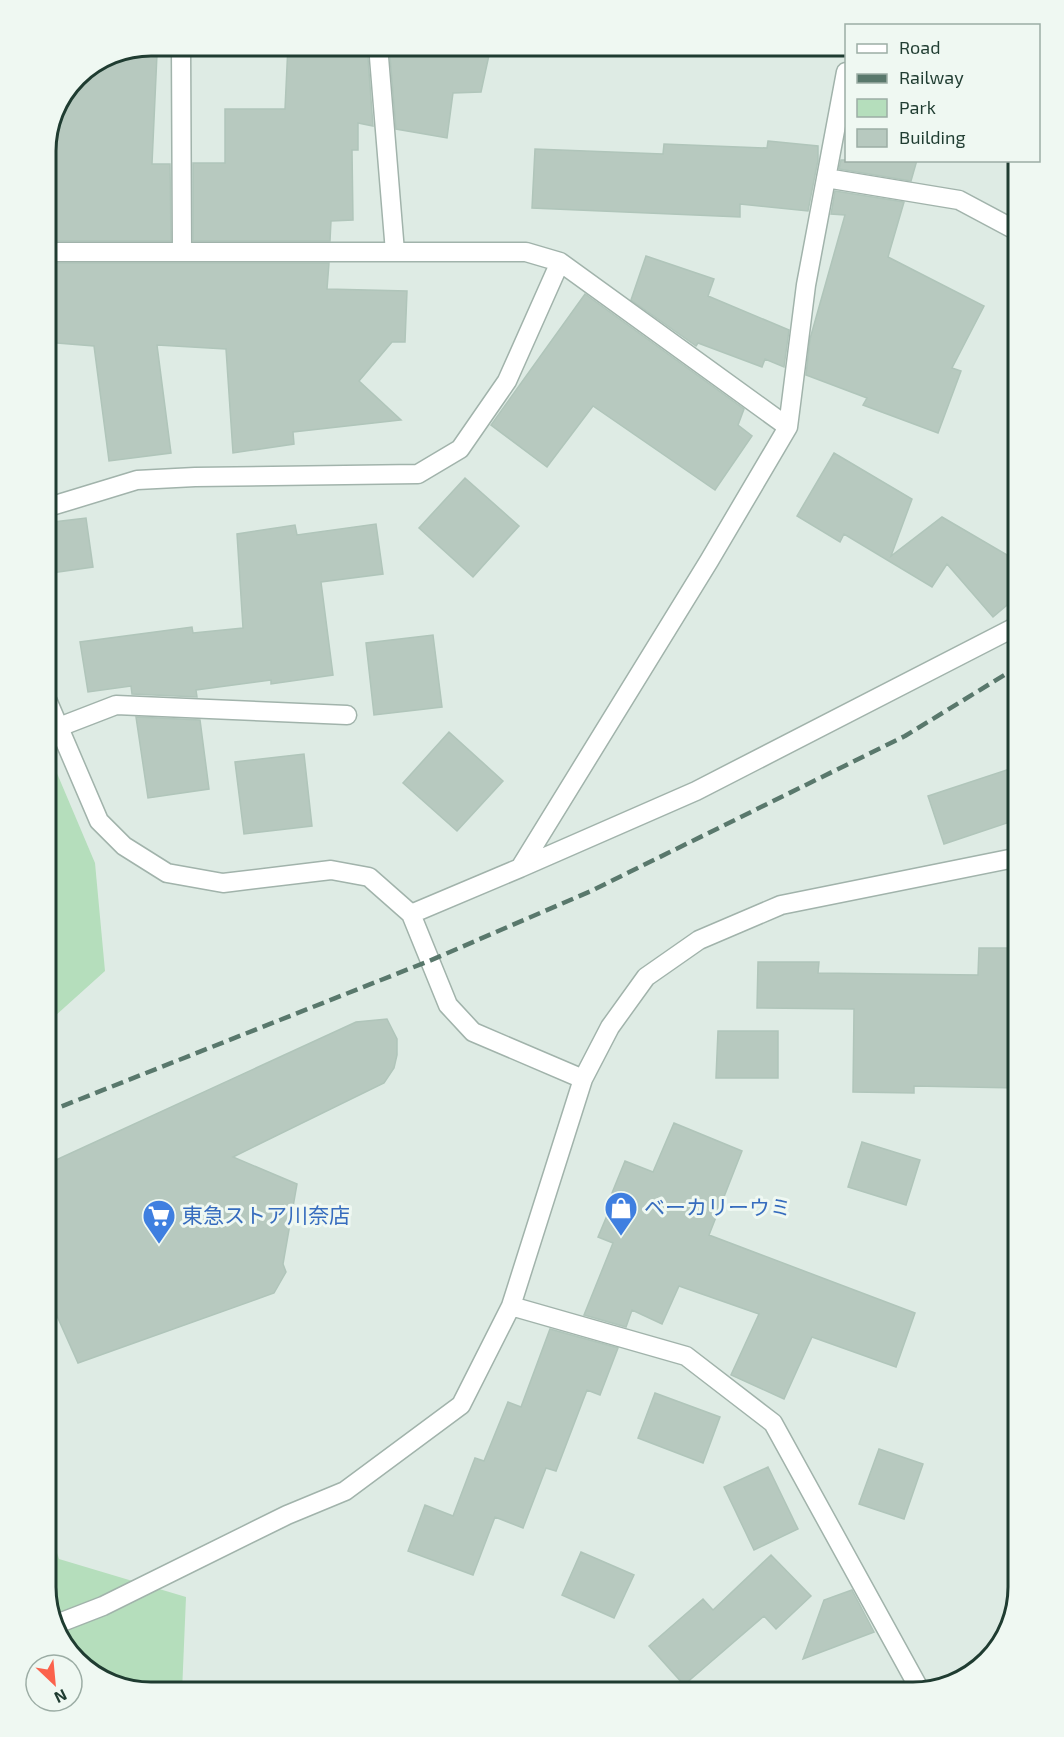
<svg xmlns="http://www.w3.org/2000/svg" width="1064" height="1737" font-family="'Exo 2','Noto Sans JP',sans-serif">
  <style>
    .green { fill: #b5debc }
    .building { fill: #b7c9bf; stroke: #b0c5ba; stroke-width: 1.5 }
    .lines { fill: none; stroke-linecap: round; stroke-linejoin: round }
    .minor-casing { stroke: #a1b3ab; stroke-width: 21 }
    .minor { stroke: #fff; stroke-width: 18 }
    .rail { stroke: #59786c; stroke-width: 4.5; stroke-dasharray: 12 6; stroke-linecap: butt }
    .labels { text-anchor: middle; stroke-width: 6; stroke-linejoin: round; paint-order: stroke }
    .shop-label { font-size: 21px; fill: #366cbe; stroke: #eff8f2; text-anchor: start }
    .rim { fill: none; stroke: #1f3c31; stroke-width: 3 }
  </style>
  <rect width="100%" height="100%" fill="#deebe4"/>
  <!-- green -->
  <path class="green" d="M 45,745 L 95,863 L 105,971 L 45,1025 Z
    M 45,1516 L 59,1559 L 186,1597 L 182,1692 L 144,1692 L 92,1674 L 56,1633 L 45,1586 Z"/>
  <!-- building -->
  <path class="building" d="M 288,45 L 367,45 L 373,126 L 358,123 L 358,150 L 352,150 L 353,220 L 331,221 L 330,241 L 193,241 L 193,163 L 225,163 L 225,109 L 285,109 Z
    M 389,45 L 491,46 L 481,92 L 453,93 L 447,138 L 396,129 Z
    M 116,52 L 157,54 L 152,164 L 170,164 L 171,241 L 45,241 L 45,144 L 76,76 Z
    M 768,141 L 818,146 L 818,160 L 808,211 L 740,204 L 740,217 L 532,208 L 535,149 L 663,154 L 664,144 L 767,148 Z
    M 841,160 L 917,160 L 911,181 L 839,169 Z
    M 835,191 L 904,202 L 888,257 L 984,306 L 952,368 L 961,371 L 938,433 L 863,405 L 867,398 L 806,375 L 810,339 L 845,215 L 831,214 Z
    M 646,256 L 714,279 L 708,296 L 789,330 L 784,367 L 765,359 L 762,367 L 698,343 L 696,346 L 631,300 Z
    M 45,263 L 329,263 L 327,289 L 407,291 L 405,342 L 392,342 L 359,381 L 401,420 L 293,432 L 294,444 L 233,453 L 226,349 L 157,345 L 171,453 L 109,461 L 94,346 L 45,342 Z
    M 585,294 L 744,409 L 738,425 L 752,436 L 715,490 L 593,406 L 547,467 L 491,425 Z
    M 834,453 L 912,499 L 891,556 L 942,517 L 1019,562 L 1019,595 L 993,617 L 947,564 L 932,587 L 844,534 L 840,542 L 797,516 Z
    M 465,478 L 519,526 L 473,577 L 419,528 Z
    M 86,518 L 93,567 L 45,574 L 45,523 Z
    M 376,524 L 383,574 L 321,582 L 333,675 L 271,684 L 271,680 L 196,690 L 197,697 L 132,694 L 131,686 L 88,692 L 80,642 L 192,627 L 193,633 L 243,628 L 237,534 L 295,525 L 297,535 Z
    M 433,635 L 442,707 L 374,715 L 366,643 Z
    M 136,717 L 200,720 L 209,789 L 148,798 Z
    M 449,732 L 503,781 L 457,831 L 403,783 Z
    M 304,754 L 312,826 L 244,834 L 235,762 Z
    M 1019,766 L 1019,819 L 944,844 L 928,796 Z
    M 979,948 L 1019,948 L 1019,1088 L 914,1086 L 914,1093 L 853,1092 L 854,1009 L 757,1008 L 758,962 L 819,962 L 818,973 L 978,975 Z
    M 387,1019 L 397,1039 L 397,1055 L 394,1068 L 384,1083 L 233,1157 L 297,1184 L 283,1264 L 286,1272 L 274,1293 L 78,1363 L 45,1289 L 45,1165 L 356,1022 Z
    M 718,1031 L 778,1031 L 778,1078 L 716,1078 Z
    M 674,1123 L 742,1151 L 709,1235 L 915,1313 L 896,1367 L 812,1337 L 784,1399 L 731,1375 L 759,1314 L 679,1286 L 662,1324 L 632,1310 L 626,1327 L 584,1315 L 613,1243 L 598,1237 L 616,1194 L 612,1193 L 625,1161 L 653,1172 Z
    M 862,1142 L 920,1160 L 906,1205 L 848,1187 Z
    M 550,1329 L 618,1348 L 600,1395 L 587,1390 L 556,1471 L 546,1468 L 523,1528 L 495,1517 L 473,1575 L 408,1551 L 425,1505 L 453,1516 L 475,1458 L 484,1461 L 508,1402 L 521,1407 Z
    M 655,1393 L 720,1417 L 703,1463 L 638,1438 Z
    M 879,1449 L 923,1464 L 904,1519 L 859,1504 Z
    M 768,1467 L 798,1529 L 754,1550 L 724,1487 Z
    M 581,1552 L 634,1575 L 614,1618 L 562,1595 Z
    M 771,1555 L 811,1596 L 776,1629 L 764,1616 L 684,1685 L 649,1646 L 703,1599 L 713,1610 Z
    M 852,1590 L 874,1632 L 803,1659 L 824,1600 Z"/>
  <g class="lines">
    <!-- minor casing -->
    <g class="minor-casing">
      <path id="minor" d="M 181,45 L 182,252
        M 378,45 L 395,252
        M 826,178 L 959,200 L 1019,232
        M 45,252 L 526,252 L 560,262 L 788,427
        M 45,508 L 137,480 L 195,477 L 418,474 L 460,449 L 507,381 L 560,262
        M 45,695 L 99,821 L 124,846 L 167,873 L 223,883 L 331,870 L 369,877 L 411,914 L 448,1005 L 473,1032 L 583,1079
        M 59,727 L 116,705 L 347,715
        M 520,868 L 696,791 L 1019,625
        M 411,914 L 520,868 L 709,561 L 788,427 L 806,285 L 846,72
        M 511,1306 L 686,1356 L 773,1423 L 920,1690
        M 54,1625 L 103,1606 L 287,1515 L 345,1491 L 461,1405 L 511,1306 L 583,1079 L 610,1027 L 646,977 L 699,940 L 781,905 L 1019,857"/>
    </g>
    <!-- minor -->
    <use href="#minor" class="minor"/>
    <!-- rail -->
    <path class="rail" d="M 45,1113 L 429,961 L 591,891 L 905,736 L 1019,666"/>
  </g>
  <!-- icons -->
  <defs>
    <g id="shop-pin" transform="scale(1.725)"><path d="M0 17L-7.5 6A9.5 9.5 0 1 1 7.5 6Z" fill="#3f7fe0" stroke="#eff8f2"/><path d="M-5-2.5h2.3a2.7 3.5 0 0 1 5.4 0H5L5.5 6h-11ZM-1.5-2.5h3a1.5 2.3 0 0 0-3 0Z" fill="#fff"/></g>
    <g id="supermarket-pin" transform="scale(1.725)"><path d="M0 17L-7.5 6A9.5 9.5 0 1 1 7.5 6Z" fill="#3f7fe0" stroke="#eff8f2"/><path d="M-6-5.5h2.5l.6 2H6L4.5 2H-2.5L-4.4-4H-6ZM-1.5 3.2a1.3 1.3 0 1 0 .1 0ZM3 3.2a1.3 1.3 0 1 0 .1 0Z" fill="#fff"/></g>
  </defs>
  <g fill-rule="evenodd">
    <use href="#shop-pin" x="621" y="1208"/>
    <use href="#supermarket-pin" x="159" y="1216"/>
  </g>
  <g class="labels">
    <!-- shop labels -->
    <g class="shop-label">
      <text x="644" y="1215">ベーカリーウミ</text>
      <text x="182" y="1223">東急ストア川奈店</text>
    </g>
  </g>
  <!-- crop -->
  <path d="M0 0H1064V1737H0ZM151 56H913A95 95 0 0 1 1008 151V1587A95 95 0 0 1 913 1682H151A95 95 0 0 1 56 1587V151A95 95 0 0 1 151 56Z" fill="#eff8f2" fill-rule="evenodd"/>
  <path class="rim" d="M151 56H913A95 95 0 0 1 1008 151V1587A95 95 0 0 1 913 1682H151A95 95 0 0 1 56 1587V151A95 95 0 0 1 151 56Z"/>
  <!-- legend -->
  <rect x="845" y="24" width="195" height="138" fill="#eff8f2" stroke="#9cada5" stroke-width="1.5"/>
  <rect x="857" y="44" width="30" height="9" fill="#ffffff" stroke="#9cada5" stroke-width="1.5"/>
  <text x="899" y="54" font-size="18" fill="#1f3c31">Road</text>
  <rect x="857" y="74" width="30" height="9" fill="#59786c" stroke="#9cada5" stroke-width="1.5"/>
  <text x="899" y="84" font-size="18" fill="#1f3c31">Railway</text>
  <rect x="857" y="99" width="30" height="18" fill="#b5debc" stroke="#9cada5" stroke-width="1.5"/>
  <text x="899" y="114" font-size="18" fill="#1f3c31">Park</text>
  <rect x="857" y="129" width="30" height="18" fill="#b7c9bf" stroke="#9cada5" stroke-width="1.5"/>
  <text x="899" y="144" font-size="18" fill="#1f3c31">Building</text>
  <!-- north arrow -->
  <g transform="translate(54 1683) rotate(154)"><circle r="28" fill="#eff8f2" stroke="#9cada5" stroke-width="1.5"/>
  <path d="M0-4.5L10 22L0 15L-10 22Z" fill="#fb624c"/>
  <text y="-9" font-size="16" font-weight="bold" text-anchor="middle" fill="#1f3c31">N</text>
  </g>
</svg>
